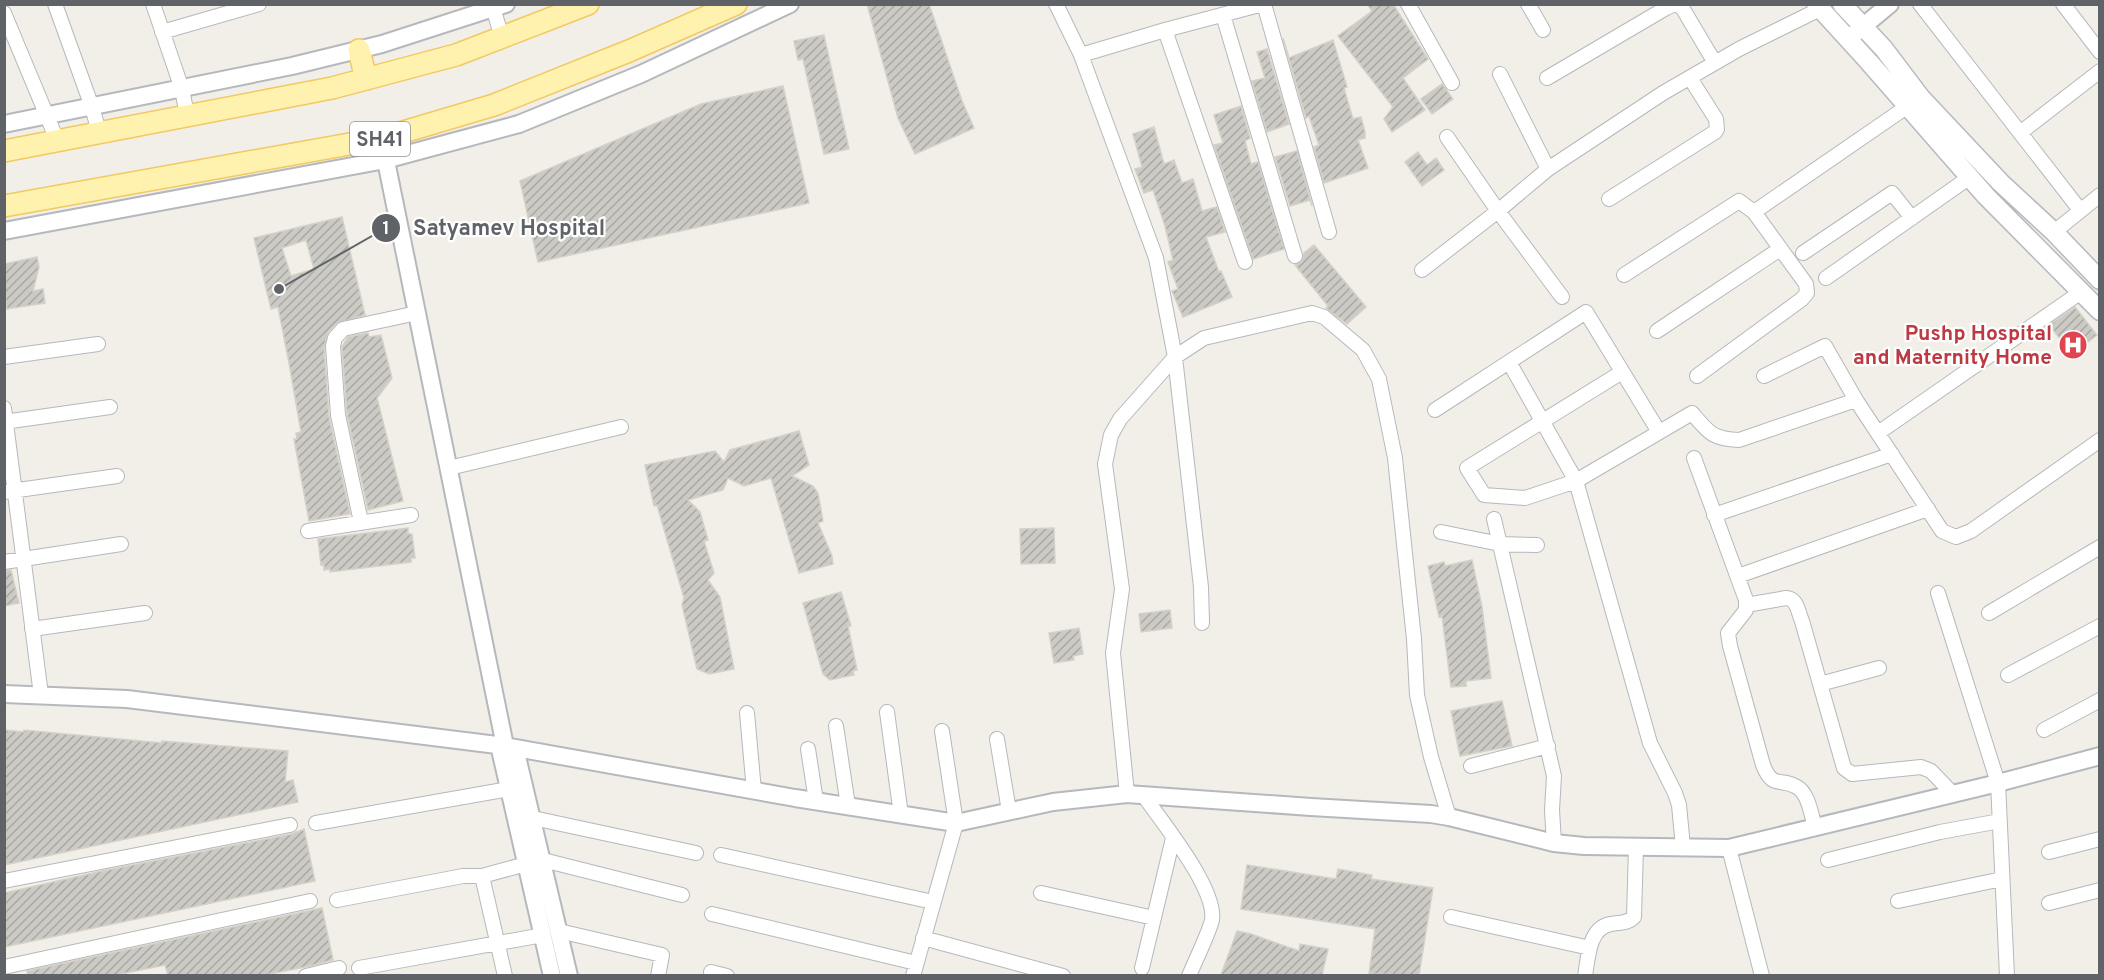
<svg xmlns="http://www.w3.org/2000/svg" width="2104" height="980" font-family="Overpass,sans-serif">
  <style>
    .building { fill: url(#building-hatch); stroke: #d6d1c6; stroke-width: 1.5; fill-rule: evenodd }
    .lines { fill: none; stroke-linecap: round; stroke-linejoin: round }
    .minor-casing { stroke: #b5b8bc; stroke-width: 16 }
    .tertiary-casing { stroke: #b5b8bc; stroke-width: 20 }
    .secondary-casing { stroke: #b6babf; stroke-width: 21 }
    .primary-casing { stroke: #f2c960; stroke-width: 24 }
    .minor { stroke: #fff; stroke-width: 14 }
    .tertiary { stroke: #fff; stroke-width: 16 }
    .secondary { stroke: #fff; stroke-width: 18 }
    .primary { stroke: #fff2af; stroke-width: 21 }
    .labels { text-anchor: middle; stroke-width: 4.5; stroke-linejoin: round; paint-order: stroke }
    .shield { fill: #fff; stroke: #8f9295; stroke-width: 1.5 }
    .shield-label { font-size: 20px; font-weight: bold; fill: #5f6368 }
    .health-label { font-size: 21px; font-weight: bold; fill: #be3a42; stroke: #fff; text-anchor: end }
    .leader { fill: none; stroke: #5f6368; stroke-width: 2 }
    .callout-dot { fill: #5f6368; stroke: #fff; stroke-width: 2 }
    .mark-label { font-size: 18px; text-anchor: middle; font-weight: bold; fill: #fff }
    .callout-label { font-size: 22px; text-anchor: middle; font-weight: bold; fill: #5f6368; stroke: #fff; stroke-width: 4.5; stroke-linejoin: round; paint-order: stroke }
  </style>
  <defs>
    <pattern id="building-hatch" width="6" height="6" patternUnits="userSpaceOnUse" patternTransform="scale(1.5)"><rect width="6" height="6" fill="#cccac5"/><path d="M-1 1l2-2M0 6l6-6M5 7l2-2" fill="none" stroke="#a9a8a4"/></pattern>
  </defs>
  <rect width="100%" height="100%" fill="#f1efe8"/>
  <!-- building -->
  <path class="building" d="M 867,4 L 929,4 L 962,101 L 974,128 L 915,154 L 898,118 Z
    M 1367,4 L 1393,4 L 1428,59 L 1403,78 L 1425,110 L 1392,132 L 1384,119 L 1393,107 L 1338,36 L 1372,11 Z
    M 824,35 L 849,149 L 824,154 L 803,59 L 798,60 L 794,41 Z
    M 1283,38 L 1289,58 L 1333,40 L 1347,87 L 1344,88 L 1353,119 L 1361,117 L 1365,132 L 1365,138 L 1358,140 L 1368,168 L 1324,183 L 1314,147 L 1319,145 L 1309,116 L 1306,118 Z
    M 1267,49 L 1289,124 L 1267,132 L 1252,81 L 1265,78 L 1257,52 Z
    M 1442,84 L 1453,99 L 1432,114 L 1421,99 Z
    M 783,86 L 809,203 L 538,262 L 520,181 L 701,104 Z
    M 1241,106 L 1250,138 L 1245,141 L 1251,164 L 1258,162 L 1284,249 L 1253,259 L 1214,145 L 1223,143 L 1214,115 Z
    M 1154,127 L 1164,164 L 1174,160 L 1182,183 L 1193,179 L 1202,211 L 1217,207 L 1225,232 L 1206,237 L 1219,272 L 1221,271 L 1232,297 L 1183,317 L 1172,291 L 1178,289 L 1168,262 L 1173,260 L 1165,226 L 1153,190 L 1144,193 L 1135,169 L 1142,167 L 1133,134 Z
    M 1297,151 L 1312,206 L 1310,200 L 1290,206 L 1275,157 Z
    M 1418,152 L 1427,165 L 1436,158 L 1444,170 L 1422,186 L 1405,162 Z
    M 342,217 L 365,315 L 337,323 L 328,332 L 324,347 L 329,417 L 350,514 L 309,521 L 294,439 L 297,439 L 296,433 L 301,432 L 289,363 L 278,307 L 271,309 L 254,238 ZM 306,240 L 314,269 L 291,276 L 282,248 Z
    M 1314,245 L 1366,307 L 1347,324 L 1326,308 L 1328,306 L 1295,265 L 1302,262 L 1304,253 Z
    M 37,257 L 39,267 L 33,291 L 43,289 L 45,303 L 7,309 L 4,288 L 4,264 Z
    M 2075,307 L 2097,335 L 2072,354 L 2049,325 Z
    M 368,333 L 369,337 L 381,335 L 392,378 L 377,398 L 403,501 L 368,510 L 347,414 L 342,347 L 348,337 Z
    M 799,431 L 809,465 L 792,476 L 813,486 L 818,493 L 823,521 L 818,523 L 832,556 L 833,564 L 799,573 L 771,478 L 744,486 L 728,478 L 723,490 L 688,500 L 700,512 L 708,540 L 704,541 L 714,573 L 708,580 L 720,597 L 734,669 L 709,674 L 697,669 L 682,605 L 684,598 L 657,505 L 654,506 L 645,465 L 715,451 L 724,462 L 730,450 Z
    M 408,528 L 408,534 L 412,534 L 415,558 L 411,558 L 411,562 L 330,572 L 330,569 L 324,570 L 324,564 L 321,565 L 318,539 Z
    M 1054,528 L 1055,563 L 1021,564 L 1020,529 Z
    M 1472,560 L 1482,607 L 1491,678 L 1466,681 L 1466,686 L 1451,687 L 1442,616 L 1439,617 L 1428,566 L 1444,562 L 1445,566 Z
    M 11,570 L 19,603 L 4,606 L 4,571 Z
    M 841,592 L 851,626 L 848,626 L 857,670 L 853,671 L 854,675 L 830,680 L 823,674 L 803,603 Z
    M 1170,610 L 1172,628 L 1141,632 L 1139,614 Z
    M 1079,628 L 1083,654 L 1073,656 L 1074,660 L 1054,663 L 1049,633 Z
    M 1502,701 L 1512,746 L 1460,756 L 1451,711 Z
    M 4,730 L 24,732 L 24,730 L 162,743 L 162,741 L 288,751 L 285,782 L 293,780 L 298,802 L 4,865 Z
    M 304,829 L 315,881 L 4,947 L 4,893 L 102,871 L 292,834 Z
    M 1247,865 L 1336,879 L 1338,869 L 1372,875 L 1371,879 L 1433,888 L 1419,975 L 1369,974 L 1375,929 L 1241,909 Z
    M 322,908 L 333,960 L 310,966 L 265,975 L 168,975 L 165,965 L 116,975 L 28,975 L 27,971 Z
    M 1237,931 L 1251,934 L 1299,951 L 1300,944 L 1328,949 L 1322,975 L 1221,975 Z"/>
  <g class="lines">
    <!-- minor casing -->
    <g class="minor-casing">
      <path id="minor" d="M 55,4 L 92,107 L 99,132
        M 153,4 L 182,89 L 187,115
        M 492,4 L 502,38
        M 1056,4 L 1081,55 L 1156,258 L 1175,357 L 1201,587 L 1202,623
        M 1264,4 L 1329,232
        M 1408,4 L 1452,83
        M 1528,4 L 1543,30
        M 1678,4 L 1683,9 L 1715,63
        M 1920,4 L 2080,210
        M 2063,4 L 2100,52
        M 4,13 L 57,140
        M 1223,15 L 1295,256
        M 1165,30 L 1245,262
        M 162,32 L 259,4
        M 1081,55 L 1165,30 L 1263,4
        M 1500,74 L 1548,169
        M 1547,78 L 1666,8 L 1675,4
        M 2020,133 L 2100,71
        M 1447,137 L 1498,211 L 1562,297
        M 1609,199 L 1715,132 L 1717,129 L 1716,119 L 1690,78
        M 2054,232 L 2100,195
        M 1803,253 L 1892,193 L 1912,218
        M 1422,270 L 1498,211 L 1548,169 L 1663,93 L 1739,49 L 1820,9
        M 1624,275 L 1739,201 L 1754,212 L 1908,106
        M 1826,278 L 1970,177
        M 1657,331 L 1780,249
        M 4,357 L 98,344
        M 1509,362 L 1576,481 L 1650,743 L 1675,793 L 1679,805 L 1683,847
        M 1622,372 L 1467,468 L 1484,495 L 1525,498 L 1576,481 L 1692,413 C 1708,432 1712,439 1739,440 L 1856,400 L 1942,531 L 1956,537 L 1971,531 L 2100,440
        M 1697,376 L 1802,299 L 1807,293 L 1806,284 L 1754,212
        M 1764,376 L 1825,346 L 1856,400
        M 4,408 L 41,695
        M 1435,410 L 1586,312 L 1659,432
        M 4,422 L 110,407
        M 1878,433 L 2081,292
        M 1694,458 L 1746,600 L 1746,610 L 1728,633 L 1730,646 L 1763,765 C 1773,790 1780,777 1797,787 C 1809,794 1811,815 1815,827
        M 449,468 L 621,427
        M 4,492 L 117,476
        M 1714,515 L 1892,454
        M 1494,519 L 1554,776 L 1552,810 L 1554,843
        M 361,522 L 338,415 L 333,346 L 335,338 L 343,329 L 417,313
        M 308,531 L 411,515
        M 1441,532 L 1500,544 L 1537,545
        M 4,562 L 121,544
        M 1738,576 L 1928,509
        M 1938,593 L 1998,783 L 2007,976
        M 1746,605 L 1786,598 C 1797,598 1798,612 1802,621 L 1844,768 L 1852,774 L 1921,767 L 1931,771 L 1953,794
        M 1989,613 L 2100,547
        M 32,629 L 145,613
        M 2008,675 L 2100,626
        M 1820,684 L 1879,668
        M 887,712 L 901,815
        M 747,713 L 754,791
        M 836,726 L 848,806
        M 2044,730 L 2100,700
        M 997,739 L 1009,811
        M 808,749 L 816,801
        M 1471,766 L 1548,746
        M 1127,794 L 1113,653 L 1122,589 L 1105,464 L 1111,435 L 1120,419 L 1175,357 L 1204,338 L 1312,313 L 1324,317 L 1363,350 L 1379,379 L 1395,458 L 1414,639 L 1417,695 L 1431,757 L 1449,817
        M 1144,796 C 1162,822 1217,889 1212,920 C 1209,933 1195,961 1189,976
        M 533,818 L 696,853
        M 316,823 L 509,789
        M 1729,848 L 1762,976
        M 2049,852 L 2100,839
        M 721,855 L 933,902
        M 543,860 L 682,895
        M 1828,860 L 1940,832 L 2000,821
        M 482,876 L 505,976
        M 4,881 L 290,825
        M 1041,893 L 1154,918
        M 337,900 L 463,876 L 482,876 L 526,864
        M 1898,901 L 2002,879
        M 2049,903 L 2100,890
        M 712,914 L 916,963
        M 1451,917 L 1590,948
        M 559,931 L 662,955 L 658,976
        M 923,938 L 1063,976
        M 4,967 L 310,901
        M 359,968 L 543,935
        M 1142,968 L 1173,838
        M 711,972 L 727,976
        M 306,976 L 339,968
        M 913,976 L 956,823 L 942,731
        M 1585,976 C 1588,958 1589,927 1611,924 C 1620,922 1627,924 1634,917 L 1636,847"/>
    </g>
    <!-- tertiary casing -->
    <g class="tertiary-casing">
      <path id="tertiary" d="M 1848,39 L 1890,4
        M 4,124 L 292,66 L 382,44 L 506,4
        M 384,151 L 505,746
        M 4,231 L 385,160 L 519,124 L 641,74 L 790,4
        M 4,694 L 127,699 L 505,746 L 795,798 L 956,823 L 1053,802 L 1127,794 L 1311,807 L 1431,814 L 1449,817 L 1554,843 L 1584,846 L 1729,848 L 1998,783 L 2100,756
        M 499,745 L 552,976
        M 515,748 L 569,976"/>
    </g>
    <!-- secondary casing -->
    <g class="secondary-casing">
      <path id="secondary" d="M 1816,4 L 1869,62 L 1986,196 L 2100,311
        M 1842,4 L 1884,49 L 1921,98 L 2001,183 L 2054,232 L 2100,280"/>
    </g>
    <!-- primary casing -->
    <g class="primary-casing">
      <path id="primary" d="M 359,50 L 366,79
        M 4,151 L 332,88 L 456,55 L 588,4
        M 4,206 L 383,138 L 494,105 L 629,51 L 736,4"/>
    </g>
    <!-- minor -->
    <use href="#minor" class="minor"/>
    <!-- tertiary -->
    <use href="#tertiary" class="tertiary"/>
    <!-- secondary -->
    <use href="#secondary" class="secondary"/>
    <!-- primary -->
    <use href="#primary" class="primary"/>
  </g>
  <!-- icons -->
  <defs>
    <g id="hospital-disc" transform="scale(1.5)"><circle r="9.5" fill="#e0444e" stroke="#fff"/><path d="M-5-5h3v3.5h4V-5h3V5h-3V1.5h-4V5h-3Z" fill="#fff"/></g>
  </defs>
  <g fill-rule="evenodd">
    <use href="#hospital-disc" x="2073" y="345"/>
  </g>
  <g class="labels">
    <!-- shield labels -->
    <rect class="shield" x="350" y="122" width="60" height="34" rx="4.5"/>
    <g class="shield-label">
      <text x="380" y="146">SH41</text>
    </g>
    <!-- health labels -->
    <g class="health-label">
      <text x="2052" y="340">Pushp Hospital<tspan x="2052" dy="24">and Maternity Home</tspan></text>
    </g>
  </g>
  <!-- callouts -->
  <path class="leader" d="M279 289L386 228"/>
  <g class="callout-dot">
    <circle cx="279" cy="289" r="6"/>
    <circle cx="386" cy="228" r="15"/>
  </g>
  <g class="mark-label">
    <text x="386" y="234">1</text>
  </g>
  <g class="callout-label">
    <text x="509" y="235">Satyamev Hospital</text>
  </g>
  <!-- border -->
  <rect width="2104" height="980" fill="none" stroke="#5f6368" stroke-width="12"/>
</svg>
